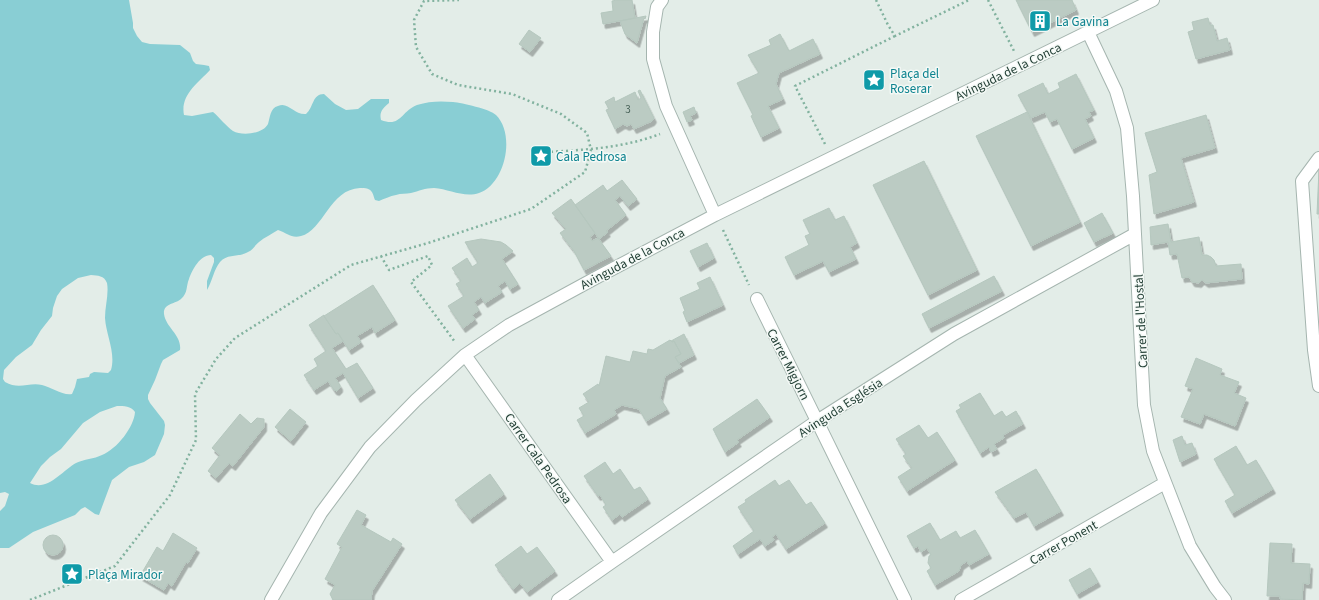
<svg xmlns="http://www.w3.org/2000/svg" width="1319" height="600" font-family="'Source Sans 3',sans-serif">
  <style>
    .water { fill: #89ced4; fill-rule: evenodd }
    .building { fill: #bbcbc3; stroke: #b5c7be; filter: url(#shadow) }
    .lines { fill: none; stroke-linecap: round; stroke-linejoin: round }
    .street-casing { stroke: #a5b5af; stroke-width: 14 }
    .path { stroke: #82b29f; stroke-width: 2.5; stroke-dasharray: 2 3; stroke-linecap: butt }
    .street { stroke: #fff; stroke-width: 12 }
    .labels { text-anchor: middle; stroke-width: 3; stroke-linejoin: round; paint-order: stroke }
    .number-label { font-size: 11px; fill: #486258 }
    .culture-label { font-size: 13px; fill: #0d838f; stroke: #f4f9f6; text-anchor: start }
    .street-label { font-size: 13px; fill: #223f35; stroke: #f4f9f6 }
  </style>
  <defs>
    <filter id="shadow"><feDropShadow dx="2.5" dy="4.5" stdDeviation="0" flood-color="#0004"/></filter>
  </defs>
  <rect width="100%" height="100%" fill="#e3ede8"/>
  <!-- water -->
  <path class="water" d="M 0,0 L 129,0 L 133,23 L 133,28 L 137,36 L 142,42 L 150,44 L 180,45 L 190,53 L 193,61 L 196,64 L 204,65 L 209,66 L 210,70 C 198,83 180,95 184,115 L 192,116 L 213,112 C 219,117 227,127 233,131 C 242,136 263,134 268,124 C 270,118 270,108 278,106 C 288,101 294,115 306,114 C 314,107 312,94 324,94 L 335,104 L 346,110 L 358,109 L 371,99 L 389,99 L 389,103 C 383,108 379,112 381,120 C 401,128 401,111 417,105 C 429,101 441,101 453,102 C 462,103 490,109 496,115 C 516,135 505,184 479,193 C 464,198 449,189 434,188 C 425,188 419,191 411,193 C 406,194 401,193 396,195 C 390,196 384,199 379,201 L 375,200 C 372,191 372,188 360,188 C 330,189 323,231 301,236 C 292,239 287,233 278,230 C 272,234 265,237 259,242 C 255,245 253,250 248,252 C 238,258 228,253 220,262 C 214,269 212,282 207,290 L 207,281 L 214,262 L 214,258 L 211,255 C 200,255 192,270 189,279 C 186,286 188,293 181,299 C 176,304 163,303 164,314 C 166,328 182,335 180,350 L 163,360 L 161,364 L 155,380 L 148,395 L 148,399 L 150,403 L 164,421 L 165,425 L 164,434 L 155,455 L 144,462 L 129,467 L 112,480 L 99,515 L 95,514 L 85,507 L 81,509 L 75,515 L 33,532 L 9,548 L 0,548 L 0,511 L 5,506 L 9,494 L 5,492 L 0,493 ZM 91,275 C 98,276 104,275 107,283 C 109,294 105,306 105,318 C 106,335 116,353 111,370 L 108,373 L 94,372 L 90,374 L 89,377 L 77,379 L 75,387 L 72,394 C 63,396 51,387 42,385 C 29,382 19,390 5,382 L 3,379 L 4,370 L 16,357 L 32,345 L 41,330 L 52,316 L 53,308 L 57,296 L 62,289 L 78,278 ZM 117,406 C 124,406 131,406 135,412 C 134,427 117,449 102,455 C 94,459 84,459 76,463 C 62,471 47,492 30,483 L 41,466 L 50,457 L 61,449 L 83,423 L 100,412 Z"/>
  <!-- building -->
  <path class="building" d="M 617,0 L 632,0 L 635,18 L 603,24 L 601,13 L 613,11 L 612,1 Z
    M 1016,0 L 1072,0 L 1076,10 L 1032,32 Z
    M 646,16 L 645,19 L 644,18 L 637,43 L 625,34 L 620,21 Z
    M 1208,18 L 1210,25 L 1213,25 L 1217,41 L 1227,38 L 1230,50 L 1196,59 L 1188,32 L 1194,30 L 1192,22 Z
    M 529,30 L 541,38 L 530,52 L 519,44 Z
    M 780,34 L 789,51 L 813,39 L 820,54 L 779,73 L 776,84 L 783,99 L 768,106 L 779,128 L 761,137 L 751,116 L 753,115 L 737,83 L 759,73 L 748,55 L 771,45 L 769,40 Z
    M 1076,74 L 1094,110 L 1089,112 L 1091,116 L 1085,119 L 1094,138 L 1072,149 L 1057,119 L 1050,122 L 1045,112 L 1031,118 L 1018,95 L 1043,83 L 1048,94 L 1060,88 L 1058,83 Z
    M 640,90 L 654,118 L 652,121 L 634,129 L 631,124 L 627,126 L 623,124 L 615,129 L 606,110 L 609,109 L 605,102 L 614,97 L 615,102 L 635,92 L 638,100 L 641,98 L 638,91 Z
    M 694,107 L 696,113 L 690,116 L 692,120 L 687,122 L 683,112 Z
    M 1027,112 L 1080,222 L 1031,246 L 976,136 Z
    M 1206,115 L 1215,148 L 1181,158 L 1194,202 L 1154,214 L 1149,175 L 1157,172 L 1145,133 Z
    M 924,161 L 977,270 L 928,295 L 873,185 Z
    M 1319,169 L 1319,214 L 1317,214 Z
    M 622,180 L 637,199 L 628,206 L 620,196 L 615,200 L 626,215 L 606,231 L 608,232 L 599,239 L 575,205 L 603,185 L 607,191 Z
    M 571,199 L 595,233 L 590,237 L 592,241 L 598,238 L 611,256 L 584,270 L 574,251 L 560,233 L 566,229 L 552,213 Z
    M 829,208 L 835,220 L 844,216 L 857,243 L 850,247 L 856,259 L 829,272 L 823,261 L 794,275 L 785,257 L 809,245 L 805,236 L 810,234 L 803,220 Z
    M 1102,213 L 1113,233 L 1094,242 L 1084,223 Z
    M 1168,224 L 1171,242 L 1199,237 L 1202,255 L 1207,255 L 1211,257 L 1214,260 L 1216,266 L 1241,264 L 1242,279 L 1206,283 L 1202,280 L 1199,283 L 1192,282 L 1189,277 L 1182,278 L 1177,254 L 1170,255 L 1168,242 L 1151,245 L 1150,227 Z
    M 481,239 L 501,242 L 506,245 L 513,251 L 502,259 L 518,284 L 510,289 L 505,281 L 498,286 L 502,292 L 485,303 L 481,297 L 474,302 L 479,310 L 472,315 L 475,319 L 463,328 L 448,306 L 464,296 L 456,284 L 461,281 L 452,268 L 467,258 L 472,267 L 478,263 L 465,242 Z
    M 707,243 L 714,258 L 698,267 L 690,251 Z
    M 994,276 L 1002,291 L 929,328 L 922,314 Z
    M 710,277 L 723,305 L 687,322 L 683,312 L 685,311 L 680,298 L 700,289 L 697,283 Z
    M 373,285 L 395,320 L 375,333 L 372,327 L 357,336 L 361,342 L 349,350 L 338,333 L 336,334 L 324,316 Z
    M 324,315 L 324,316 L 336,334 L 338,333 L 343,341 L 332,348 L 346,369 L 357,363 L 373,388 L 358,398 L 343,373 L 335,378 L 340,385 L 340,388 L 337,391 L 334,390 L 328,381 L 314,390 L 304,375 L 318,366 L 314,359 L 326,351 L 309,325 Z
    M 684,334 L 694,355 L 679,363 L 675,357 L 681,354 L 674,341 L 672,342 L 671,341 Z
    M 670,340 L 672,342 L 674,341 L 681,354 L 675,357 L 681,367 L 665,376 L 660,398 L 667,409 L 646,421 L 639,409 L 622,405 L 614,410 L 616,414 L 585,433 L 577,420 L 584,416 L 579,408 L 589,402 L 583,394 L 598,384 L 599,386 L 606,356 L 630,362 L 633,351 L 647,354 L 648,349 L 653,350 Z
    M 1196,358 L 1222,369 L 1220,375 L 1239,382 L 1234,393 L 1246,398 L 1235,426 L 1204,414 L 1200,424 L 1181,417 L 1193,389 L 1185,386 Z
    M 980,393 L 994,416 L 1002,411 L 1006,417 L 1016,411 L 1023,424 L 1003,435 L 1004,438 L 994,444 L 997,449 L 991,452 L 989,447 L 980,453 L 956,411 L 961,408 L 959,405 Z
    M 757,399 L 770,417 L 737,440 L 739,442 L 725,452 L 713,429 Z
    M 290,409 L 306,422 L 291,441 L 275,427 Z
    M 240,414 L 251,424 L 257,418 L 264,419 L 264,427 L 233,466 L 229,463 L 216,478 L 208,471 L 220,455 L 212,448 Z
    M 919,425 L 928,438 L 937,432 L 955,460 L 907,491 L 898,477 L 912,468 L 903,456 L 906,454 L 896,439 Z
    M 1182,436 L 1185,445 L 1192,443 L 1196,454 L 1180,462 L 1173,440 Z
    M 1236,446 L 1247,465 L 1256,460 L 1273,489 L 1232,513 L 1225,501 L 1235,495 L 1214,459 Z
    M 605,462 L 613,474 L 620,469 L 634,490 L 640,487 L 648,499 L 622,517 L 620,514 L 612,520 L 603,507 L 606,505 L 600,495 L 598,496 L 584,476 Z
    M 1036,469 L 1061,511 L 1034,526 L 1026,512 L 1014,518 L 995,492 Z
    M 490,474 L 504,494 L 470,519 L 455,500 Z
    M 775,480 L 779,486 L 789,480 L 806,505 L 811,502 L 825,523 L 786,549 L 776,534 L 772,537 L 774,540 L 765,546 L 760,539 L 738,554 L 733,546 L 754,531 L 738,507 L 746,502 L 745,500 Z
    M 357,510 L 366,515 L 361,525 L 391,542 L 393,538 L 402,544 L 372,591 L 371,600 L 333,600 L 330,594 L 335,585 L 325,579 L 342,547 L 337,544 Z
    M 930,523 L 940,540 L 956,531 L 960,538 L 975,530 L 989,554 L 969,565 L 967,561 L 961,565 L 959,571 L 935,585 L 927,571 L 931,568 L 928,563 L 929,556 L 931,555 L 927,548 L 921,552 L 918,546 L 914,548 L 907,536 Z
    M 173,533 L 197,548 L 188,563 L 186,562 L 172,586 L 168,583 L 164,590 L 140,576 L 157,547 L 163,551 Z
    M43 545a10 10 0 1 1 20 0a10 10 0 1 1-20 0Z
    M 1270,543 L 1292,544 L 1291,563 L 1310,564 L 1309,584 L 1303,583 L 1302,600 L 1280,599 L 1280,596 L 1267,596 Z
    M 521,546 L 527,554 L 537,547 L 555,571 L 527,592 L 520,583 L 513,589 L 495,565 Z
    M 1090,568 L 1098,582 L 1077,594 L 1069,580 Z"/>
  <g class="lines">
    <!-- street casing -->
    <g class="street-casing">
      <path id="street" d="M 662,0 L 657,7 L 653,32 L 653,59 L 666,106 L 715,215
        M 1088,32 L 1116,91 L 1127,128 L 1133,196 L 1144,405 L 1153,451 L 1190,546 L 1215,587 L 1225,600
        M 1319,158 L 1302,181 L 1314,350 L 1319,386
        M 757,299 L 905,600
        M 465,355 L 612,562
        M 271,600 L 321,513 L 370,447 L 416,400 L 465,355 L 509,325 L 601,275 L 715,215 L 1153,0
        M 558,600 L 612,562 L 817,421 L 954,334 L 1135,234
        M 961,600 L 1165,483"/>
    </g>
    <!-- path -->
    <path class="path" d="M 876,0 L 888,25 L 895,36 L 969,0
      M 988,0 L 1014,51
      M 825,144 L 795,86 L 895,36
      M 546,152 C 585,150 623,148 660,134
      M 723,230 L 749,285
      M 381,256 L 389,270 L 428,256 L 432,265 L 411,282 L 455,342
      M 30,600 L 115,566 L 170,495 L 196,440 L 195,394 L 216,359 L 235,338 L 351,265 L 428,243 L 531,209 L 585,172 L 591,150 L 587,133 L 561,114 L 512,94 L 458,85 L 432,74 L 416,47 L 414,20 L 424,1 L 459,0"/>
    <!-- street -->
    <use href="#street" class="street"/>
  </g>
  <!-- icons -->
  <defs>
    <g id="building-square" transform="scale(1.15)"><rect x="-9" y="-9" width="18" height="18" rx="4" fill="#0f9aa8" stroke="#f4f9f6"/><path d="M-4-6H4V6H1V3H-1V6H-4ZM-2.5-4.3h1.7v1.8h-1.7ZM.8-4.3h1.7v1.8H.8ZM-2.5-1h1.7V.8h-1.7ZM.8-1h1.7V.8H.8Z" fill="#fff"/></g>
    <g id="sight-square" transform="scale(1.15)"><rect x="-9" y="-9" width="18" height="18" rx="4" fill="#0f9aa8" stroke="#f4f9f6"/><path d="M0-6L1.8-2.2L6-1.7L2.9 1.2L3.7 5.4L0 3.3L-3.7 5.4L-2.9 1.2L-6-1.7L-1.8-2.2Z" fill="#fff"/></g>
  </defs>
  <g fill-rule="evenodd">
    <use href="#building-square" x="1040" y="21"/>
    <use href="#sight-square" x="874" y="80"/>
    <use href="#sight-square" x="541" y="156"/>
    <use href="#sight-square" x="72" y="574"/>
  </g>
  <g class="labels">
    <!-- number labels -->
    <g class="number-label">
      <text x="628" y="113">3</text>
    </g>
    <!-- culture labels -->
    <g class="culture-label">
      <text x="1056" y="26">La Gavina</text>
      <text x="890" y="78">Plaça del<tspan x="890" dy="15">Roserar</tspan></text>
      <text x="556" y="161">Cala Pedrosa</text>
      <text x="88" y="579">Plaça Mirador</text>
    </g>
    <!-- street labels -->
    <g class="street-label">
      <text transform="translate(1008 71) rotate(-26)" y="5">Avinguda de la Conca</text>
      <text transform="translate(632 258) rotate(-28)" y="5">Avinguda de la Conca</text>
      <text transform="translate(1140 321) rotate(-93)" y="5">Carrer de l'Hostal</text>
      <text transform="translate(789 364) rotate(63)" y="5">Carrer Migjorn</text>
      <text transform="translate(840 407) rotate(-33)" y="5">Avinguda Església</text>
      <text transform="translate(539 458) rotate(55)" y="5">Carrer Cala Pedrosa</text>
      <text transform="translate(1063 542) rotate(-30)" y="5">Carrer Ponent</text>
    </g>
  </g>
</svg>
